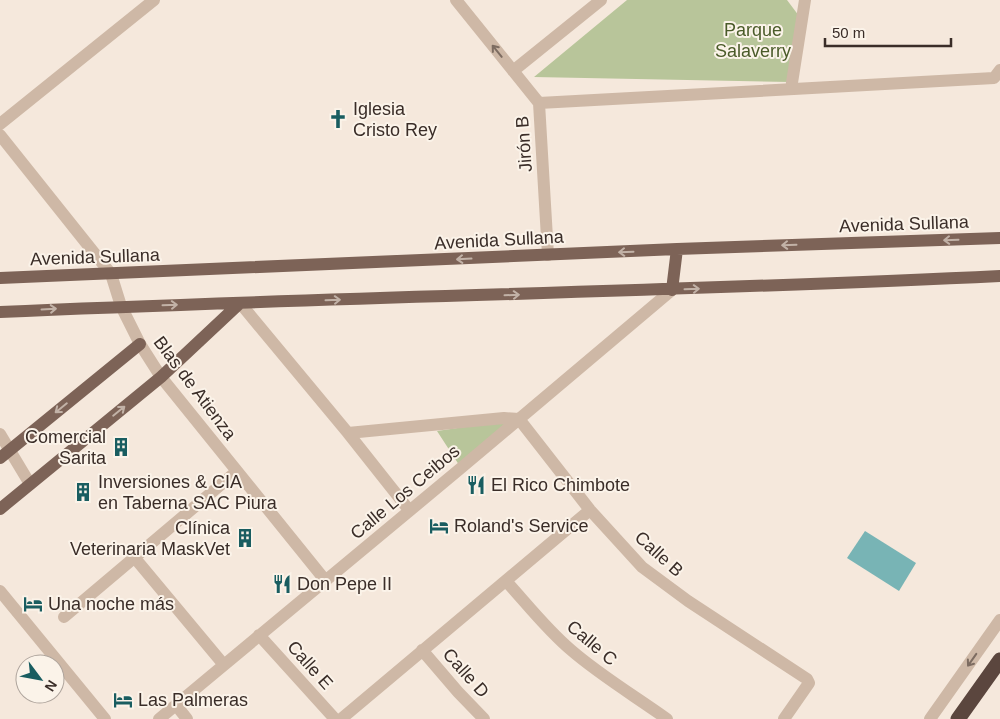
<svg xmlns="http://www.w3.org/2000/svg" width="1000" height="719" font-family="Arial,sans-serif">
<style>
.green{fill:#b8c59a}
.water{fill:#78b4b5}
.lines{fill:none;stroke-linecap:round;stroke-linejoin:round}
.minor{stroke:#ceb8a6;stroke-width:12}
.major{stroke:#7d6357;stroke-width:12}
.highway{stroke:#5b463e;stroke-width:15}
.oneway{stroke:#7d6c61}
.oneway2{stroke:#c2b2a7}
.labels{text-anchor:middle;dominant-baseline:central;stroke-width:4;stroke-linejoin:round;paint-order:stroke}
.park-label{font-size:18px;fill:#4a5b29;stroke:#fbf3e9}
.poi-label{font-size:18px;fill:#3a2d28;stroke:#fbf3e9;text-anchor:start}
.street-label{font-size:18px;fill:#3a2d28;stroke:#fbf3e9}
</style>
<rect width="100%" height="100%" fill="#f5e8dc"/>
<path class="green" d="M627 0H787L799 16 790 82 534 77Z
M519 419 461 468 437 431Z"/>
<path class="water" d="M865 531 916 563 899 591 847 558Z"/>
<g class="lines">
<path class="minor" d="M456 0 539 103 548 255
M513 71 601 0
M791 89 805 0
M539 103 994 78 1000 70
M0 124 154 0
M0 135 111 274 121 306 140 344 161 377 325 580
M240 303 348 433 409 510
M348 433 504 418 519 419 590 510 642 567 688 601 807 679 809 683 784 719
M0 434 30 484
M134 557 224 665
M506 581C527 604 547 630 571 650 601 676 635 696 667 719
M0 591 105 719
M64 617 237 471
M259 635 335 719
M422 650 458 692 484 719
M176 705 187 719
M159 719 461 468 672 290
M341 719 590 510
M930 719 1000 620"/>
<path class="major" d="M0 278 677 249 1000 238
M672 290 677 249
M0 312C333 297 667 292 1000 276
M0 458 140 344
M0 509 161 377 240 303"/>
<path class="highway" d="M958 719 1000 660"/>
</g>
<defs><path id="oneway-shaft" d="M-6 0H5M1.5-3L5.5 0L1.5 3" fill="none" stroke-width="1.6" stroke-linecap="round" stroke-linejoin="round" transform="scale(1.25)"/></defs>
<g class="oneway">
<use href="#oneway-shaft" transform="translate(497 51) rotate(-129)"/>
<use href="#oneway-shaft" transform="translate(972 660) rotate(125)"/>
</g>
<g class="oneway2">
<use href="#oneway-shaft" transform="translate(951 240) rotate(178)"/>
<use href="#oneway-shaft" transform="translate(789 245) rotate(178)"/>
<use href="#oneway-shaft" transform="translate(626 252) rotate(178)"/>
<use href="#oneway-shaft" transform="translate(464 259) rotate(177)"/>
<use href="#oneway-shaft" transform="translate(692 289) rotate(-2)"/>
<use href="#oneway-shaft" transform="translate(512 295) rotate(-2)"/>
<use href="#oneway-shaft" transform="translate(333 300) rotate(-2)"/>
<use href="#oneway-shaft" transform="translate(170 305) rotate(-2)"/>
<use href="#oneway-shaft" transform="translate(49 309) rotate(-3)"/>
<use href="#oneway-shaft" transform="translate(61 408) rotate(141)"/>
<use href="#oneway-shaft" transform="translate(119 411) rotate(-39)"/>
</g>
<defs>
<g id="church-bare" transform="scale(1.5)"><path d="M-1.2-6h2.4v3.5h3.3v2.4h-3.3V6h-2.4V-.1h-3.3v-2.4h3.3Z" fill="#195d60" stroke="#fbf3e9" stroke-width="2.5" paint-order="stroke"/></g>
<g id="building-bare" transform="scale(1.5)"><path d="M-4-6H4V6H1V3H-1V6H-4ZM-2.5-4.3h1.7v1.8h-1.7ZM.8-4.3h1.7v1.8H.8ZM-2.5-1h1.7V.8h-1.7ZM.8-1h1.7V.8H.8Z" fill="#195d60" stroke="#fbf3e9" stroke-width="2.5" paint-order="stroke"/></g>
<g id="restaurant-bare" transform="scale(1.5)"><path d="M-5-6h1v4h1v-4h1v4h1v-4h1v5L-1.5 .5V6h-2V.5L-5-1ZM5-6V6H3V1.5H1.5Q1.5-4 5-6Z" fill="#195d60" stroke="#fbf3e9" stroke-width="2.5" paint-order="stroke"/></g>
<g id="hotel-bare" transform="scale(1.5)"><path d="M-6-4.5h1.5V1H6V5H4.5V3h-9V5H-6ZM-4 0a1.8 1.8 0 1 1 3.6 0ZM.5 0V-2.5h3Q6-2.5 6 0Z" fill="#195d60" stroke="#fbf3e9" stroke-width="2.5" paint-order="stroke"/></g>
</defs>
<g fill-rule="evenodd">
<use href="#church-bare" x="338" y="119"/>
<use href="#building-bare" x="121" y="447"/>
<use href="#restaurant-bare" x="476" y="485"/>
<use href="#building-bare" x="83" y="492"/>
<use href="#hotel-bare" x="439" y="526"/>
<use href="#building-bare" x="245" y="538"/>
<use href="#restaurant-bare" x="282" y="584"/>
<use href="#hotel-bare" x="33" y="604"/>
<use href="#hotel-bare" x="123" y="700"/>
</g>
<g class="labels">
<g class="park-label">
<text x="753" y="30">Parque<tspan x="753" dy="21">Salaverry</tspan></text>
</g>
<g class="poi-label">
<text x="353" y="109">Iglesia<tspan x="353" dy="21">Cristo Rey</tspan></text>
<text x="106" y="437" text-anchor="end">Comercial<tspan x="106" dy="21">Sarita</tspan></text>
<text x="98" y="482">Inversiones &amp; CIA<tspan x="98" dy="21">en Taberna SAC Piura</tspan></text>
<text x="491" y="485">El Rico Chimbote</text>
<text x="454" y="526">Roland's Service</text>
<text x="230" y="528" text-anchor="end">Clínica<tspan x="230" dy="21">Veterinaria MaskVet</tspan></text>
<text x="297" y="584">Don Pepe II</text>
<text x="48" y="604">Una noche más</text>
<text x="138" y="700">Las Palmeras</text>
</g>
<g class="street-label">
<text transform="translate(524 144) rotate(-94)">Jirón B</text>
<text transform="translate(904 224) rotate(-2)">Avenida Sullana</text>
<text transform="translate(499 240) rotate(-3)">Avenida Sullana</text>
<text transform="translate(95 257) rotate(-2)">Avenida Sullana</text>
<text transform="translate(195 388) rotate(53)">Blas de Atienza</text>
<text transform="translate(405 492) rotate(-40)">Calle Los Ceibos</text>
<text transform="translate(659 554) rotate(42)">Calle B</text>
<text transform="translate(592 643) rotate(40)">Calle C</text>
<text transform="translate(310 665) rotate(48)">Calle E</text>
<text transform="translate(466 673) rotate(48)">Calle D</text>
</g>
</g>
<g transform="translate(40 679) rotate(122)"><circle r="24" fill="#fbf3e9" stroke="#aea49c"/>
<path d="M0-4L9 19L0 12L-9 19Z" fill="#195d60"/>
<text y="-8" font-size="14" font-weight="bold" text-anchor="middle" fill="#3a2d28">N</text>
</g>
<path d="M825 38v8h126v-8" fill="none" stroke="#3a2d28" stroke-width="2.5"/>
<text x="832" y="38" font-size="15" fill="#3a2d28" stroke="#fbf3e9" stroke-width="4" paint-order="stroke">50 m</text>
</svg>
